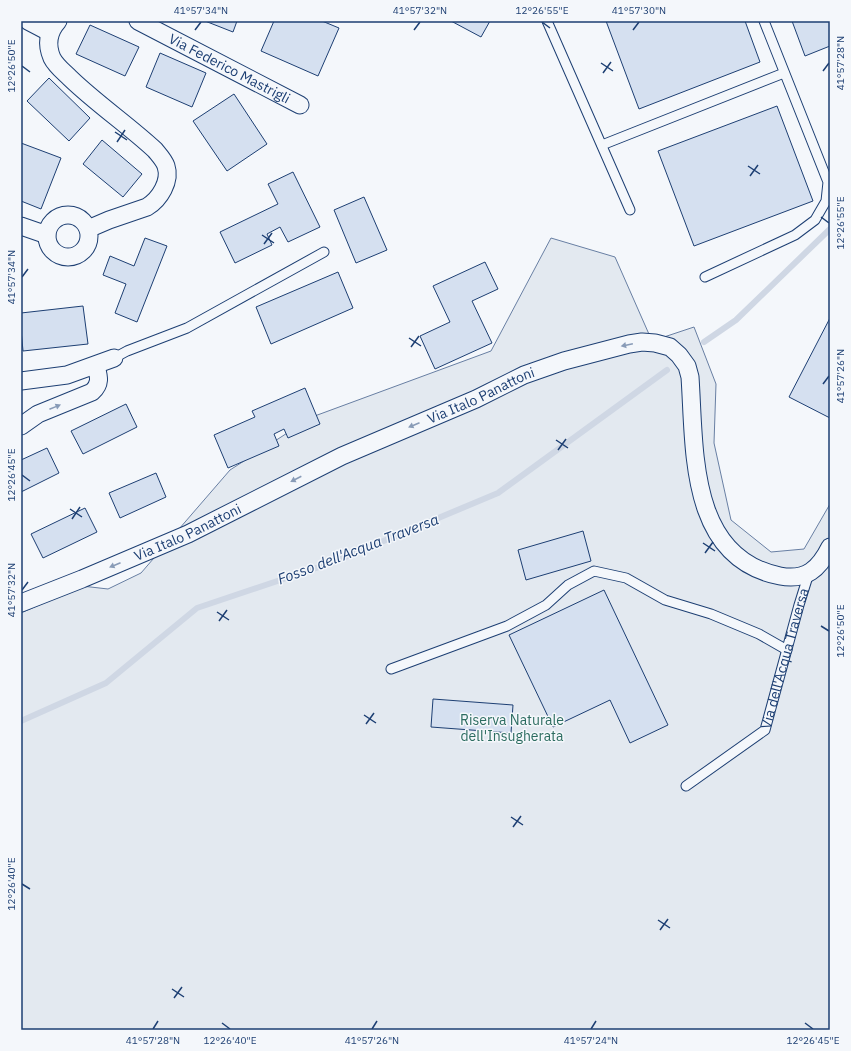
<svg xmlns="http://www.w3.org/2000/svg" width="851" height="1051" font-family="'IBM Plex Sans',sans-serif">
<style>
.green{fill:#e3e9f0;stroke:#687fa3}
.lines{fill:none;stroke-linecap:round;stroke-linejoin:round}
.stream{stroke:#cfd7e4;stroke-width:6}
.building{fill:#d5e0f0;stroke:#1d3f73}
.service-casing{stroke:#1d3f73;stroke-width:11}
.minor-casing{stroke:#1d3f73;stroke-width:19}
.service{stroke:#f4f7fb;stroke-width:9}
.minor{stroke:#f4f7fb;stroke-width:17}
.oneway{fill:#889bb7}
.ticks{fill:none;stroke:#1d3f73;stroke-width:1.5}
.labels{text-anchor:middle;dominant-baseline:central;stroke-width:3;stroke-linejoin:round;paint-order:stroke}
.street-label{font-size:14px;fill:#1d3f73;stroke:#f4f7fb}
.park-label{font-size:14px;fill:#2c6c60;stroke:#f4f7fb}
.water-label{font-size:15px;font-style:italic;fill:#1d3f73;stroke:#f4f7fb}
.neatline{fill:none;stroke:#1d3f73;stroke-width:1.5}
.ticks-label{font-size:10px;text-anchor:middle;fill:#1d3f73}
</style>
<rect width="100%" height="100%" fill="#f4f7fb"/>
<path class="green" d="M551 238 615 257 652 341 694 327 716 384 714 443 731 520 771 552 804 549 830 504V1030H21V613L82 586 108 589 141 573 230 470 312 417 491 351Z"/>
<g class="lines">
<path class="stream" d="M704 342 736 320 830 229
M21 721 106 683 197 608 331 563 498 493 667 370"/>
</g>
<path class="building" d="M205 21H237L233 32Z
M274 21H322L339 28 318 76 261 51Z
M451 21H490L481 37Z
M606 21H745L760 62 639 109Z
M792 21H830V46L805 56Z
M90 25 139 47 125 76 76 54Z
M160 53 206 73 192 107 146 87Z
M49 78 90 118 69 141 27 101Z
M234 94 267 144 227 171 193 121Z
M777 106 813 201 694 246 658 151Z
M102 140 142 174 123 197 83 164Z
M21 143 61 158 41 209 21 201Z
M293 172 320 227 288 242 280 227 267 234 272 245 235 263 220 232 278 204 268 184Z
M364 197 387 250 356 263 334 210Z
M145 238 167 246 137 322 115 313 126 284 103 275 110 256 134 266Z
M485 262 498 289 472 301 492 343 435 369 420 336 450 322 433 286Z
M338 272 353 308 271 344 256 307Z
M83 306 88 344 23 351 21 330V313Z
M830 318V418L789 397Z
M305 388 320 424 288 438 284 429 274 434 279 446 228 468 214 435 255 417 252 411Z
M126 404 137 427 83 454 71 431Z
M47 448 59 473 21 492V460Z
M156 473 166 497 120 518 109 493Z
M85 508 97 532 43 558 31 534Z
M583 531 591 561 526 580 518 550Z
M604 590 668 725 630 743 610 700 553 727 509 635Z
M433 699 513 705 511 733 431 727Z"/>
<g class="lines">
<g class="service-casing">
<g id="service">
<path d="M547 21 630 210"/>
<path d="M602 145 784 73"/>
<path d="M705 277 795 235 815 220 826 201 828 182 764 21"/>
<path d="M114 358 127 351 187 328 324 252"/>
<path d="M391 669 507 626 546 605 568 585 594 571 626 578 665 600 711 614 759 634 787 650"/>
<path id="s1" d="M686 786 765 730 799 605 809 573"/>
</g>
</g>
<g class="minor-casing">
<g id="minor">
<path d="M28 21 49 32"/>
<path d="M58 21C48 32 46 44 52 58 56 66 64 72 70 78 97 104 128 125 155 150 159 155 164 160 166 166 171 181 160 199 147 207L109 220 88 229"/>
<path id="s2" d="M138 21 300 105"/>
<circle cx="68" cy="236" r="21"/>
<path d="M21 226 47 235"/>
<path d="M21 381 67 375 114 358"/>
<path d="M21 426 38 414 92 392C101 384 99 377 96 366"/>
<path id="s3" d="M21 603 82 579 188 534 342 456 476 399 524 375 564 361 629 344 642 342 655 343 670 347 679 355 687 366 690 377C695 449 688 558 780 576 806 581 819 569 830 547"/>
</g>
</g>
<use href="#service" class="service"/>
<use href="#minor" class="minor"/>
</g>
<defs><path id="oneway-solid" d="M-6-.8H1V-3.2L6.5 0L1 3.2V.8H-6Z"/></defs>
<g class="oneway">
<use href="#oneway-solid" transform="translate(627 345) rotate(168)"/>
<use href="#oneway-solid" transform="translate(55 407) rotate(-22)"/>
<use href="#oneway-solid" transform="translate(414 425) rotate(157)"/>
<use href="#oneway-solid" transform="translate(296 479) rotate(153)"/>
<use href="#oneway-solid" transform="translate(115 565) rotate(157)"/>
</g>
<path class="ticks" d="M542 22 550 28M195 30 201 22M414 30 420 22M633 30 639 22M601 63 613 71M22 66 30 72M823 71 829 63M603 73 611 62M115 132 127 140M117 142 125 130M748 166 760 174M750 176 758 165M821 217 829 223M262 235 274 243M264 244 272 233M22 277 28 269M409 338 421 346M411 347 419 336M823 384 829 376M556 440 568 448M558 450 566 439M22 475 30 481M70 509 82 517M72 519 80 507M703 543 715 551M705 553 713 542M22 590 28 582M217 612 229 620M219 621 227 610M821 626 829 631M364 715 376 723M366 724 374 713M511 817 523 825M513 827 521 816M22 884 30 889M658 920 670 928M660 930 668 919M172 989 184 997M174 998 182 987M222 1023 230 1029M805 1023 813 1029M153 1029 158 1021M372 1029 377 1021M591 1029 596 1021"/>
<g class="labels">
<g class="street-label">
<text stroke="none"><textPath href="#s2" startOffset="103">Via Federico Mastrigli</textPath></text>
<text stroke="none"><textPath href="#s3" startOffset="505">Via Italo Panattoni</textPath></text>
<text stroke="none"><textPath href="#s3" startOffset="181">Via Italo Panattoni</textPath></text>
<text stroke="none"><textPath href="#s1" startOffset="171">Via dell'Acqua Traversa</textPath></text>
</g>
<g class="park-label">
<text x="512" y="720">Riserva Naturale<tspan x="512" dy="16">dell'Insugherata</tspan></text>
</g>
<g class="water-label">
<text transform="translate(358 549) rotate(-21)">Fosso dell'Acqua Traversa</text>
</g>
</g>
<rect width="851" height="1051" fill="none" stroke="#f4f7fb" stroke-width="44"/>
<rect x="22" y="22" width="807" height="1007" class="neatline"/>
<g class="ticks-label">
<text x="201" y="14">41°57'34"N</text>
<text x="420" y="14">41°57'32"N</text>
<text x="542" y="14">12°26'55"E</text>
<text x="639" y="14">41°57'30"N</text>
<text transform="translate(840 63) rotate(-90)" y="4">41°57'28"N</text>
<text transform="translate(11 66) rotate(-90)" y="4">12°26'50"E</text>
<text transform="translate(840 223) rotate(-90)" y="4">12°26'55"E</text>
<text transform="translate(11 277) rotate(-90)" y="4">41°57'34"N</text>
<text transform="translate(840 376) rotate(-90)" y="4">41°57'26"N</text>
<text transform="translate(11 475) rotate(-90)" y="4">12°26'45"E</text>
<text transform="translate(11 590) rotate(-90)" y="4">41°57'32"N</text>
<text transform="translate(840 631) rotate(-90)" y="4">12°26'50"E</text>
<text transform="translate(11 884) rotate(-90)" y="4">12°26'40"E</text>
<text x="153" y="1044">41°57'28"N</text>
<text x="230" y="1044">12°26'40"E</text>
<text x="372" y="1044">41°57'26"N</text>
<text x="591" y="1044">41°57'24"N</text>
<text x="813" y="1044">12°26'45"E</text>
</g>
</svg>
